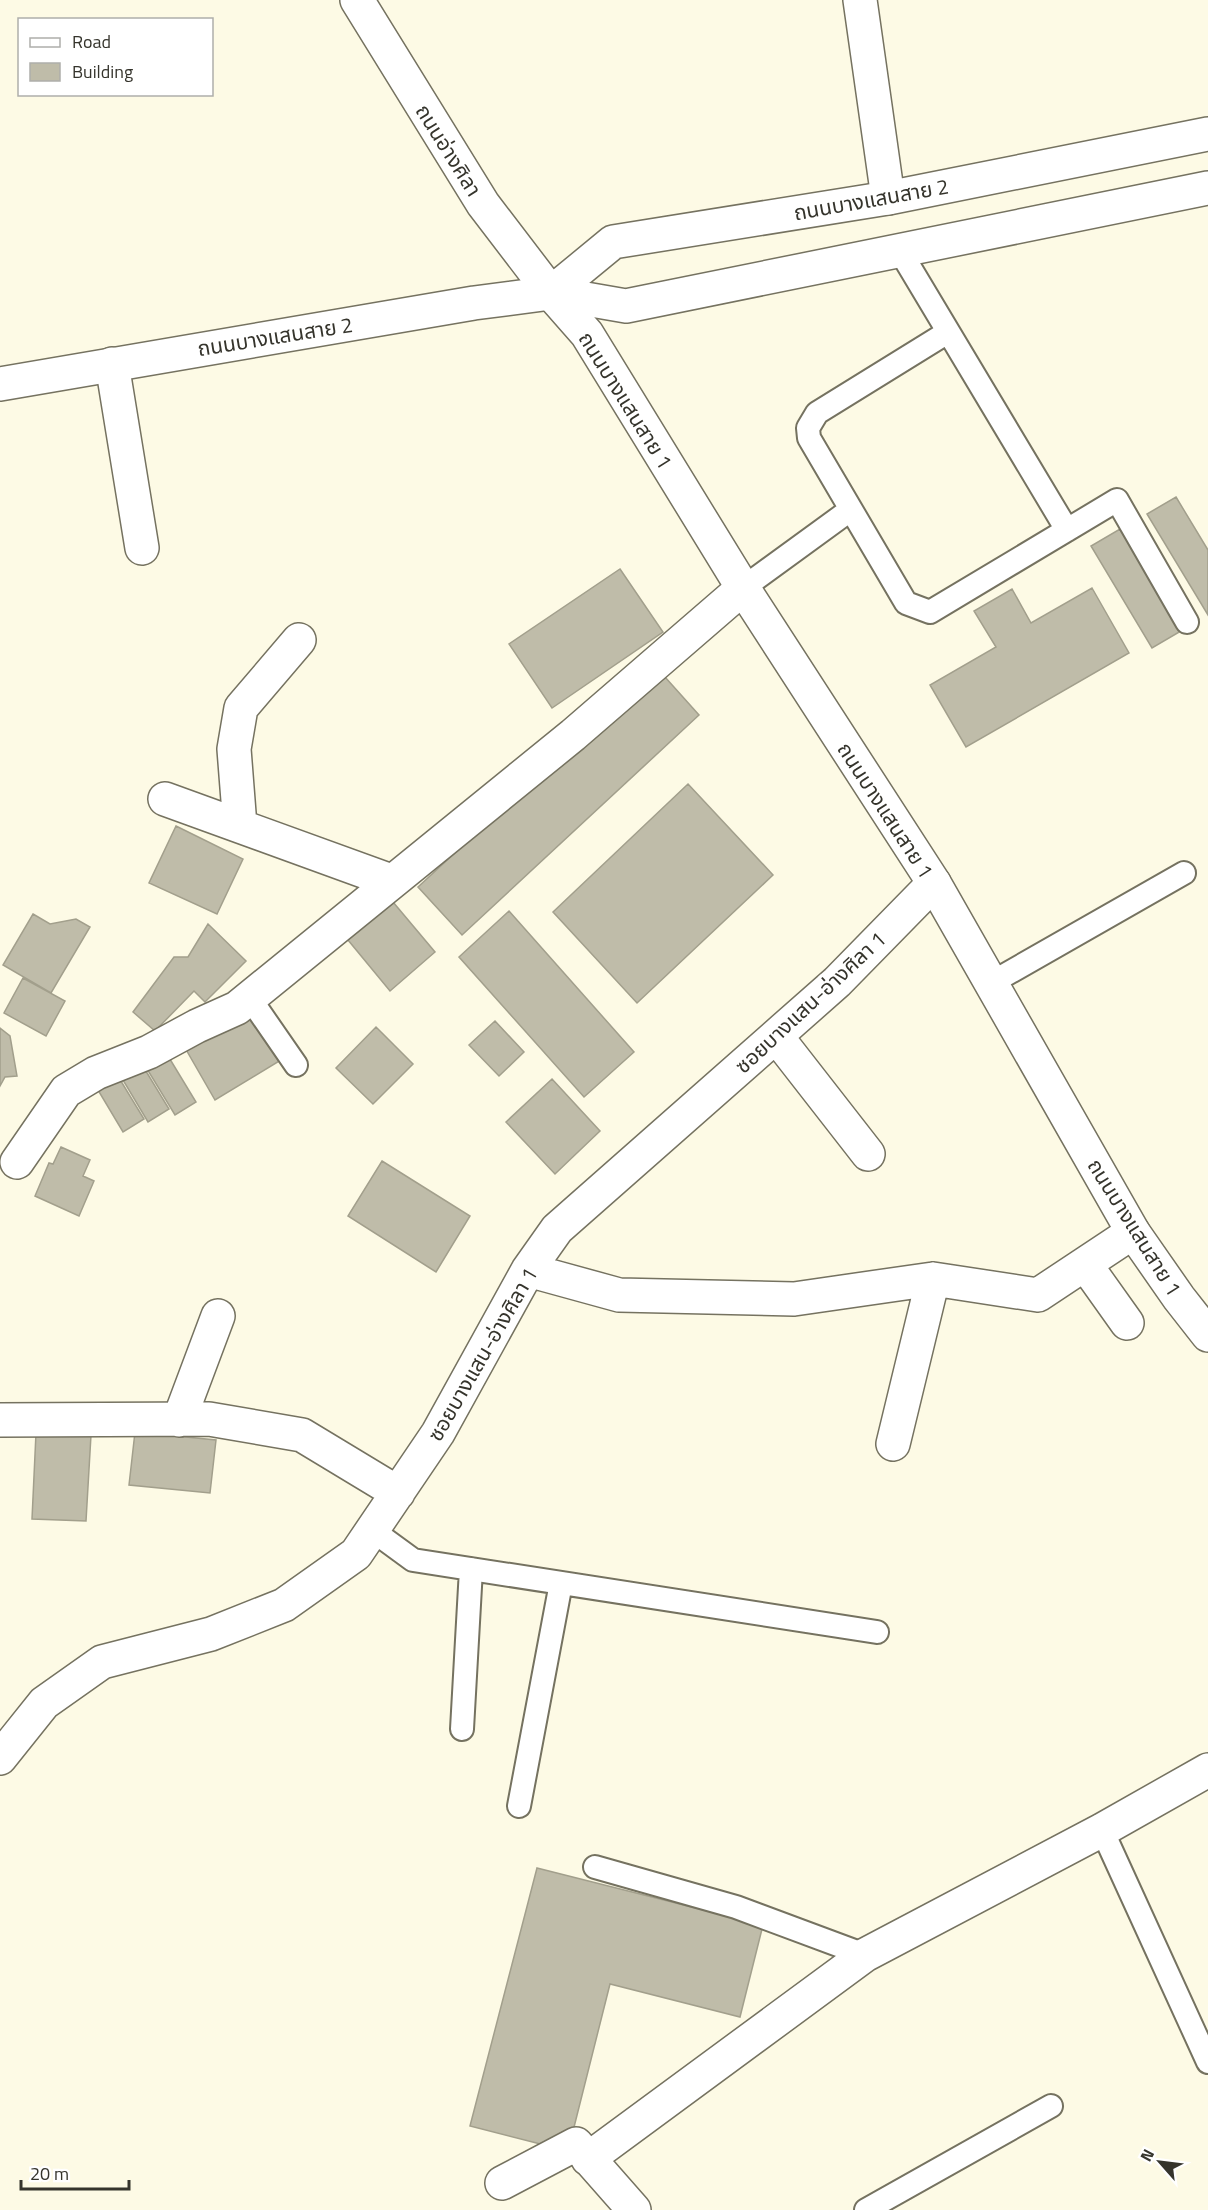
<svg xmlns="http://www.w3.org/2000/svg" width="1208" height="2210" font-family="'Titillium Web','Noto Sans Thai',sans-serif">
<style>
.building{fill:#bfbca9;stroke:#a29f8c;stroke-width:1.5}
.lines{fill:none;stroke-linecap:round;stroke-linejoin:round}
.service-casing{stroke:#757260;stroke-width:26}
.minor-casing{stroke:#757260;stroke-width:36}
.tertiary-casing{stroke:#757260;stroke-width:36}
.secondary-casing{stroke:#757260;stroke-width:36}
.service{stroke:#fff;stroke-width:22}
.minor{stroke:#fff;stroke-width:33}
.tertiary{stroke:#fff;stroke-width:33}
.secondary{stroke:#fff;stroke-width:33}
.labels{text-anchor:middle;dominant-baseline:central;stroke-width:6;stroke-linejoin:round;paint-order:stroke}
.street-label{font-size:21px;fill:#35342c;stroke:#fff}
</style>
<rect width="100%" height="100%" fill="#fdfae5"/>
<path class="building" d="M1176 497 1208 550V615L1147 514Z
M1120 529 1181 631 1152 648 1091 546Z
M620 569 663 632 552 708 509 644Z
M1092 588 1129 653 966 747 930 685 996 647 974 611 1012 589 1031 623Z
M656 667 699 715 462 935 418 887Z
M688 784 773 875 637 1003 553 912Z
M176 826 243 859 217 914 149 883Z
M393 902 435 952 390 991 348 940Z
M509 911 634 1052 584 1097 459 957Z
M33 914 50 924 76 919 90 927 51 993 3 965Z
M208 924 246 961 205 1002 194 991 155 1031 133 1012 174 957H188Z
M23 978 65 1001 46 1036 4 1013Z
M250 1007 281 1060 215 1100 184 1046Z
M495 1021 524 1052 499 1076 469 1045Z
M376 1027 413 1064 373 1104 336 1068Z
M0 1028 10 1036 17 1076 5 1077 0 1086Z
M165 1051 196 1102 175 1115 144 1064Z
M138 1058 169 1109 148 1122 117 1070Z
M113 1068 144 1119 123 1132 92 1080Z
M552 1079 600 1131 555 1174 506 1122Z
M61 1147 90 1160 83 1176 94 1181 79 1216 35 1196 49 1163 53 1164Z
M382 1161 470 1216 436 1272 348 1216Z
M135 1432 216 1440 210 1493 129 1485Z
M36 1433 91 1435 86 1521 32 1519Z
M537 1868 763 1925 740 2017 610 1984 568 2151 470 2126Z"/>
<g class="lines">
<g class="service-casing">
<path id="service" d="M900 251 1067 530
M948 332 817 413 808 428 809 438 906 603 930 612 1117 500 1187 622
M743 588 850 510
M991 983 1184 873
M249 997 296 1065
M372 1530 413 1560 877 1632
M462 1729 471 1569
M519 1806 561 1583
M1102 1830 1208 2062
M595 1867 736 1907 865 1955
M866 2210 1051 2106"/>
</g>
<g class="minor-casing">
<path id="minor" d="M860 0 888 198
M112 364 142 548
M165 799 391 881
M240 826 234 749 241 708 299 640
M776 1036 868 1154
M17 1162 66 1091 96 1073 149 1052 197 1026 237 1008 573 735 743 588
M1085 1264 1127 1323
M528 1270 619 1295 794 1299 933 1279 1038 1295 1133 1232
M0 1420 209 1419 302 1435 398 1493
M179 1420 218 1316
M893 1444 933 1279
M0 1758 44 1703 102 1662 211 1634 284 1605 356 1554 438 1433 528 1270 557 1229 837 982 934 883
M588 2159 865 1955 1102 1830 1208 1770
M502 2183 576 2144 634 2210"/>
</g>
<g class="tertiary-casing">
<path id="tertiary" d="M551 293 587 334 743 588 934 883 1133 1232 1179 1298 1208 1335"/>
</g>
<g class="secondary-casing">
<path id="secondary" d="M357 0 483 204 551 293
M551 293 613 242 888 198 1208 134
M0 384 474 303 551 293 626 306 1208 188"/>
</g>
<use href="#service" class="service"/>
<use href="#minor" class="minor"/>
<use href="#tertiary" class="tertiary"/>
<use href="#secondary" class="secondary"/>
</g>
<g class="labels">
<g class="street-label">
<text transform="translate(449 150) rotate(58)">ถนนอ่างศิลา</text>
<text transform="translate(871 199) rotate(-10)">ถนนบางแสนสาย 2</text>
<text transform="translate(275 336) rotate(-9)">ถนนบางแสนสาย 2</text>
<text transform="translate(626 400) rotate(58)">ถนนบางแสนสาย 1</text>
<text transform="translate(886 810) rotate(57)">ถนนบางแสนสาย 1</text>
<text transform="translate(810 1002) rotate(-43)">ซอยบางแสน-อ่างศิลา 1</text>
<text transform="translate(1135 1227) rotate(58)">ถนนบางแสนสาย 1</text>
<text transform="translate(482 1354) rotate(-60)">ซอยบางแสน-อ่างศิลา 1</text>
</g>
</g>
<rect x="18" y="18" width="195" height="78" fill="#ffffff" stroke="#aeaeab" stroke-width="1.5"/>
<rect x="30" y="38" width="30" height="9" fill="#ffffff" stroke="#aeaeab" stroke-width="1.5"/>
<text x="72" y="48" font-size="18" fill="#35342c">Road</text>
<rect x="30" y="63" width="30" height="18" fill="#bfbca9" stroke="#aeaeab" stroke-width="1.5"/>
<text x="72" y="78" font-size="18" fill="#35342c">Building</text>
<g transform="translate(1160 2162) rotate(298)" stroke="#ffffff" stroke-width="4.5" paint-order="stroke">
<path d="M0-4.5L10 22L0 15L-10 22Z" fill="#35342c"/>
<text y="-9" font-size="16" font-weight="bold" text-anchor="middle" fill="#35342c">N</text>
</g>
<path d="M21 2180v9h108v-9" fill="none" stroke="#35342c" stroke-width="3"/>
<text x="30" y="2180" font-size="18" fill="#35342c" stroke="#ffffff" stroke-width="4.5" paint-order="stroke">20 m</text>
</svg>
